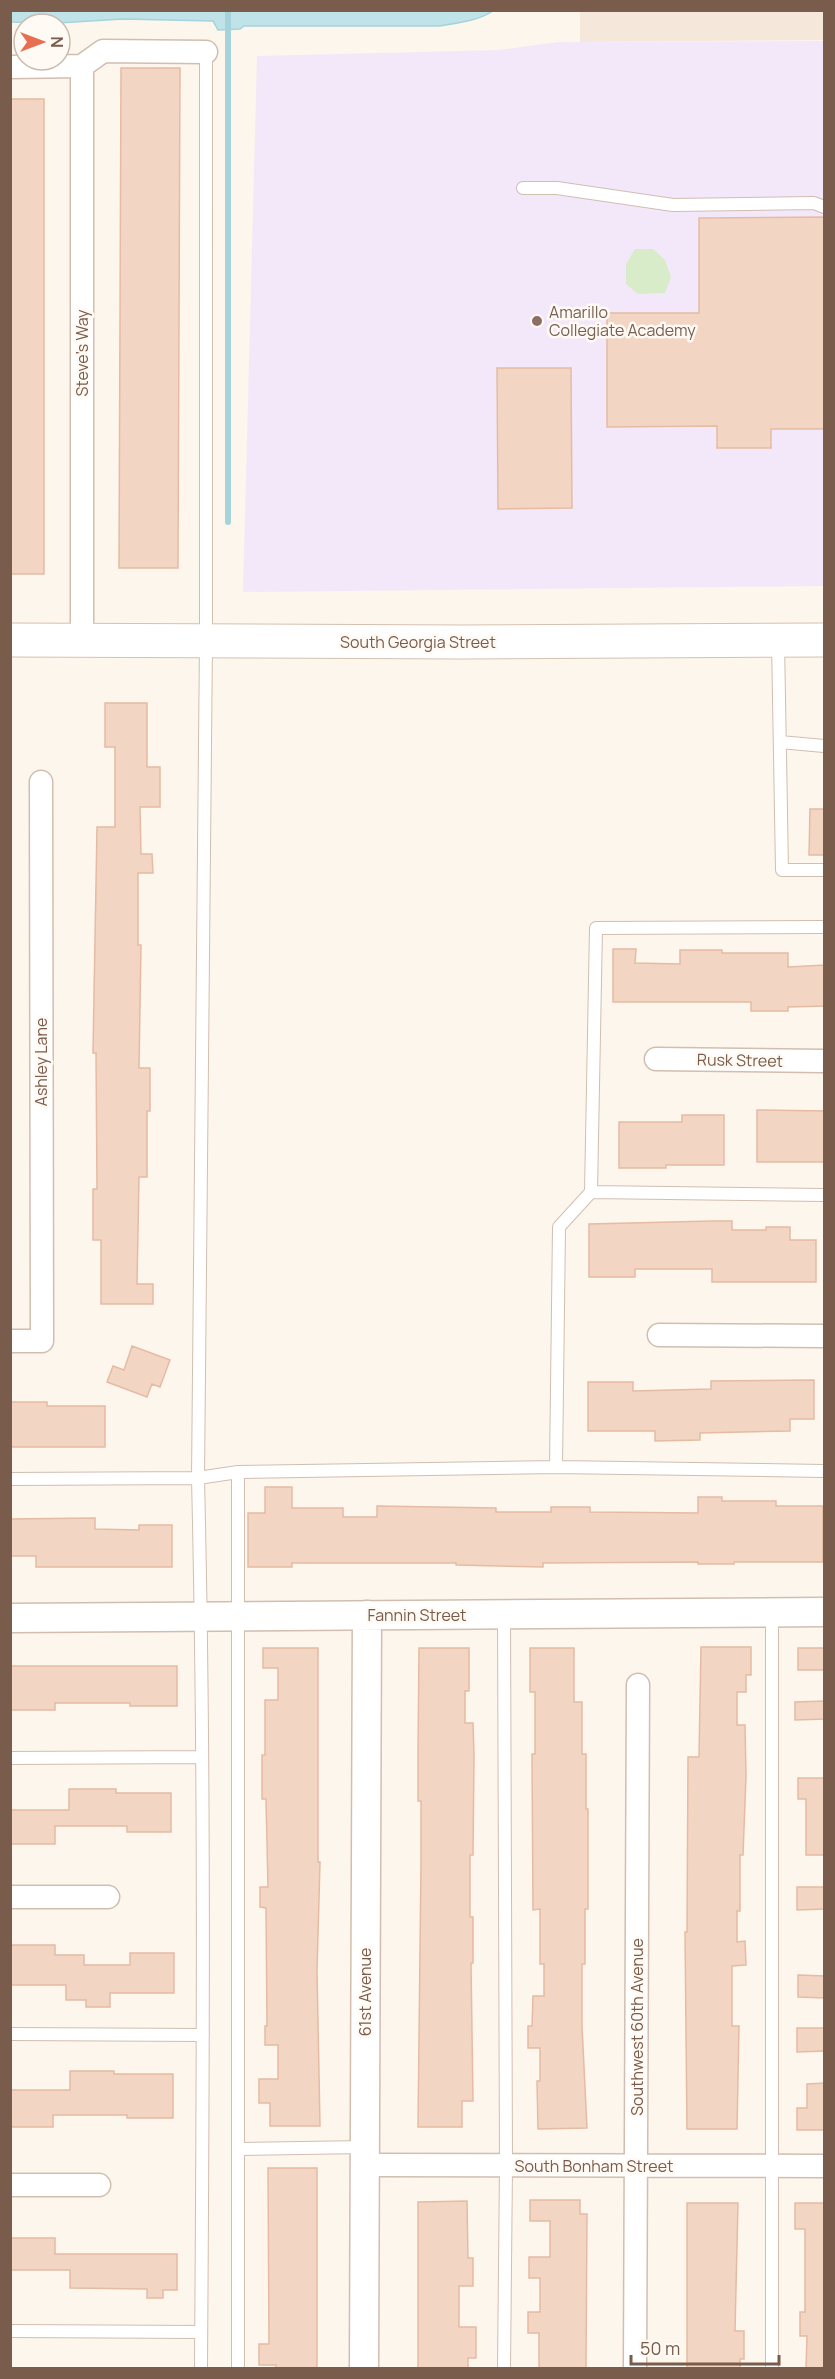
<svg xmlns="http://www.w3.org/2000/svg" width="835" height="2379" font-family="Manrope,sans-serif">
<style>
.residential{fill:#f5e8da}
.education{fill:#f3e8fa}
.green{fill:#d8ecc9}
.water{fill:#bfe3e8;stroke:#a5d3da;stroke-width:1.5}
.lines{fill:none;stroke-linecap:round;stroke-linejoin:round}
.stream{stroke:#a5d3da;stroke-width:6}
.building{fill:#f3d5c3;stroke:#e6bba3;stroke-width:1.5}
.service-casing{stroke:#d1beb0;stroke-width:14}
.minor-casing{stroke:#d1beb0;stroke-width:25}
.tertiary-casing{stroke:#d1beb0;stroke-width:31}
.secondary-casing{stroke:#d6c0b0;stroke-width:35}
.service{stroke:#fff;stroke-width:12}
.minor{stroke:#fff;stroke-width:22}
.tertiary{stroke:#fff;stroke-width:28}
.secondary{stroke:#fff;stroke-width:33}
.education-dot{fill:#8d6e63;stroke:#fffaf3;stroke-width:2}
.labels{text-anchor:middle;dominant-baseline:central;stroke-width:5;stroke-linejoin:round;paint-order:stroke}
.education-label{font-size:16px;fill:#785e54;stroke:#fffaf3;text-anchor:start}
.street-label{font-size:16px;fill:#7a5c4d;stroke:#fffaf3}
</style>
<rect width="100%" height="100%" fill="#fdf6ec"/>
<path class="residential" d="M580 11H824V40L580 42Z"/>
<path class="education" d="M824 41V586L243 592 257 56 499 50 558 42Z"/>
<path class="green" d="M635 249H653L665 260 671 277 665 293 638 294 626 284V264Z"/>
<path class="water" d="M11 10H493V11C478 21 457 23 438 26H244L240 29 218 30 213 21 123 19 58 23 11 22Z"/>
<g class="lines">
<path class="stream" d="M228 522V10"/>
</g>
<path class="building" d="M121 68H180L178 568H119Z
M10 99H44V574H10Z
M825 217V429H771V448H717V426L607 427V313H699V218Z
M497 368H571L572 508 498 509Z
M105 703H147V767H160V807H140L141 854H152L153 873H138V945H141L139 1068H150V1111H147V1177H139L137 1284H153V1304H101V1240H93V1189H97L96 1053H93L97 827H115V747H105Z
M810 809H825V855H809Z
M613 949H636L635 963 680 964V950H722V953H788V967L825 965V1006L788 1007V1011H751V1002H613Z
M757 1110 825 1111V1162H757Z
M682 1115H724V1165H666V1168H619V1122H682Z
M712 1221H732V1230H766V1227H790V1240H816V1282H712V1269H635V1277H589V1224Z
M132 1346 170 1360 160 1387 152 1384 147 1397 107 1382 113 1366 124 1370Z
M814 1380V1419H790V1431L700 1433V1440L655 1441V1431H588V1382H633V1391L711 1389V1381Z
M10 1402H47V1406H105V1447H10Z
M265 1487H292V1508H343V1517H377V1506L496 1508V1512H551V1507H590V1512L698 1513V1497H722V1501H776V1506H823V1562H734V1564H698V1562L543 1563V1567L456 1565V1563H292V1567H248V1513H265Z
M95 1518V1529L139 1530V1525H172V1567H36V1556H10V1519Z
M701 1647H751V1675H746V1692H737V1725H745L746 1776 743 1855H740V1911H737V1942L745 1941 746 1965 732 1966V2026H739L737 2129H687L685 1932H687L688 1757H699Z
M263 1648H318V1862H320L317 1971 320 2126H270V2103H259V2079H278V2045H265V2026H267L266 1908 260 1907V1887H268L266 1799H262V1755H265V1700H278V1668H263Z
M419 1648H469V1691H465V1723H473L474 1755 473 1855H470V1917H473V1963H471L473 2101H462V2127H418L421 1863V1801H418V1755Z
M530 1648H574V1702H582V1754H586V1809H588V1909H585V1964H582V2026L587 2128 538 2129 537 2081H540V2048H528V2026H532L533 1996H544V1964H540V1909L533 1910 532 1754H535V1692H530Z
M798 1648H825V1670H798Z
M10 1666H177V1706H130V1703H55V1710H10Z
M825 1701V1719L795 1720V1702Z
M798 1778H825V1855H806V1799H798Z
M69 1789H116V1793H171V1832H127V1826H55V1844H10V1810H69Z
M797 1887H825V1909L797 1910Z
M10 1945H55V1955H84V1965H130V1953H174V1993H110V2007H86V2000H66V1985H10Z
M798 1975 825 1976V1998L798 1997Z
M797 2028H825V2051L797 2052Z
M70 2071H114V2074H173V2118H127V2115H53V2127H10V2090H70Z
M825 2083V2130H797V2108H807V2084Z
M268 2168H317V2368H276V2365H259V2344H269Z
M530 2200H580V2214H587L586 2368H539V2333H528V2312H540V2278H529V2257H550V2221H530Z
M467 2201 468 2258H473V2286H459V2327H476V2358H468V2368H418V2202Z
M687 2203H738L735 2331H744V2359H740V2368H687Z
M795 2203H825V2368H806L807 2336H800V2312H805V2229H795Z
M10 2238H55V2254H177V2290H163V2298H147V2289L70 2288V2270H10Z"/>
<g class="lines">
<g class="service-casing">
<path id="service" d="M523 188H557L673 205 814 203 824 207
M778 640 782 870H824
M780 742 824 746
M591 1192 824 1195
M556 1467 559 1227 591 1192 596 928 824 927
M10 1479 198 1478 238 1472 556 1467 824 1471
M772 1612V2368
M504 1614 506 2166 504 2368
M10 1758 201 1757
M10 2034 203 2035
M238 2149 365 2147
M10 2331 201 2332
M201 2368C203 2072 205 1775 198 1478L206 641V52
M238 2368V1472"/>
</g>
<g class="minor-casing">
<path id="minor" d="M82 66V641
M10 67 82 66 103 51 206 52
M656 1059 824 1061
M659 1335 824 1336
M10 1341H42L41 782
M10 1897H108
M364 2165 824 2166
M10 2185H99
M635 2368 638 1685"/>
</g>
<g class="tertiary-casing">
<path id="tertiary" d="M10 1618 824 1612
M364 2368 367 1615"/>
</g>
<g class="secondary-casing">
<path id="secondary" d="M10 640 461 642 824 640"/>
</g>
<use href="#service" class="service"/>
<use href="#minor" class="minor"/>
<use href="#tertiary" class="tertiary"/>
<use href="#secondary" class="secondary"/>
</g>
<circle class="education-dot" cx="537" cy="321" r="6"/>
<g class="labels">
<g class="education-label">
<text x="549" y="312">Amarillo<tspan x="549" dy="18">Collegiate Academy</tspan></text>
</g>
<g class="street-label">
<text transform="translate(82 353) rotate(-90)">Steve's Way</text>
<text x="418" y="642">South Georgia Street</text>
<text transform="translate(740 1060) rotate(1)">Rusk Street</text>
<text transform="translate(41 1062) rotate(-90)">Ashley Lane</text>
<text x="417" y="1615">Fannin Street</text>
<text transform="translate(365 1992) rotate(-90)">61st Avenue</text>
<text transform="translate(637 2027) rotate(-90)">Southwest 60th Avenue</text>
<text x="594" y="2166">South Bonham Street</text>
</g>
</g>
<rect width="835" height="2379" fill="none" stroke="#7a5c4d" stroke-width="24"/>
<g transform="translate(42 42) rotate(90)"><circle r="28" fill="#fffaf3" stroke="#cabbb1" stroke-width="1.5"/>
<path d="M0-4.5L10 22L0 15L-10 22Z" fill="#e76f51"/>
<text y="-9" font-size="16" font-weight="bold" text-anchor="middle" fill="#7a5c4d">N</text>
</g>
<path d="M631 2355v9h148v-9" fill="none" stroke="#7a5c4d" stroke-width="3"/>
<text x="640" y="2355" font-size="18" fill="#7a5c4d" stroke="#fffaf3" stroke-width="4.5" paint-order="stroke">50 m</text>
</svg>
